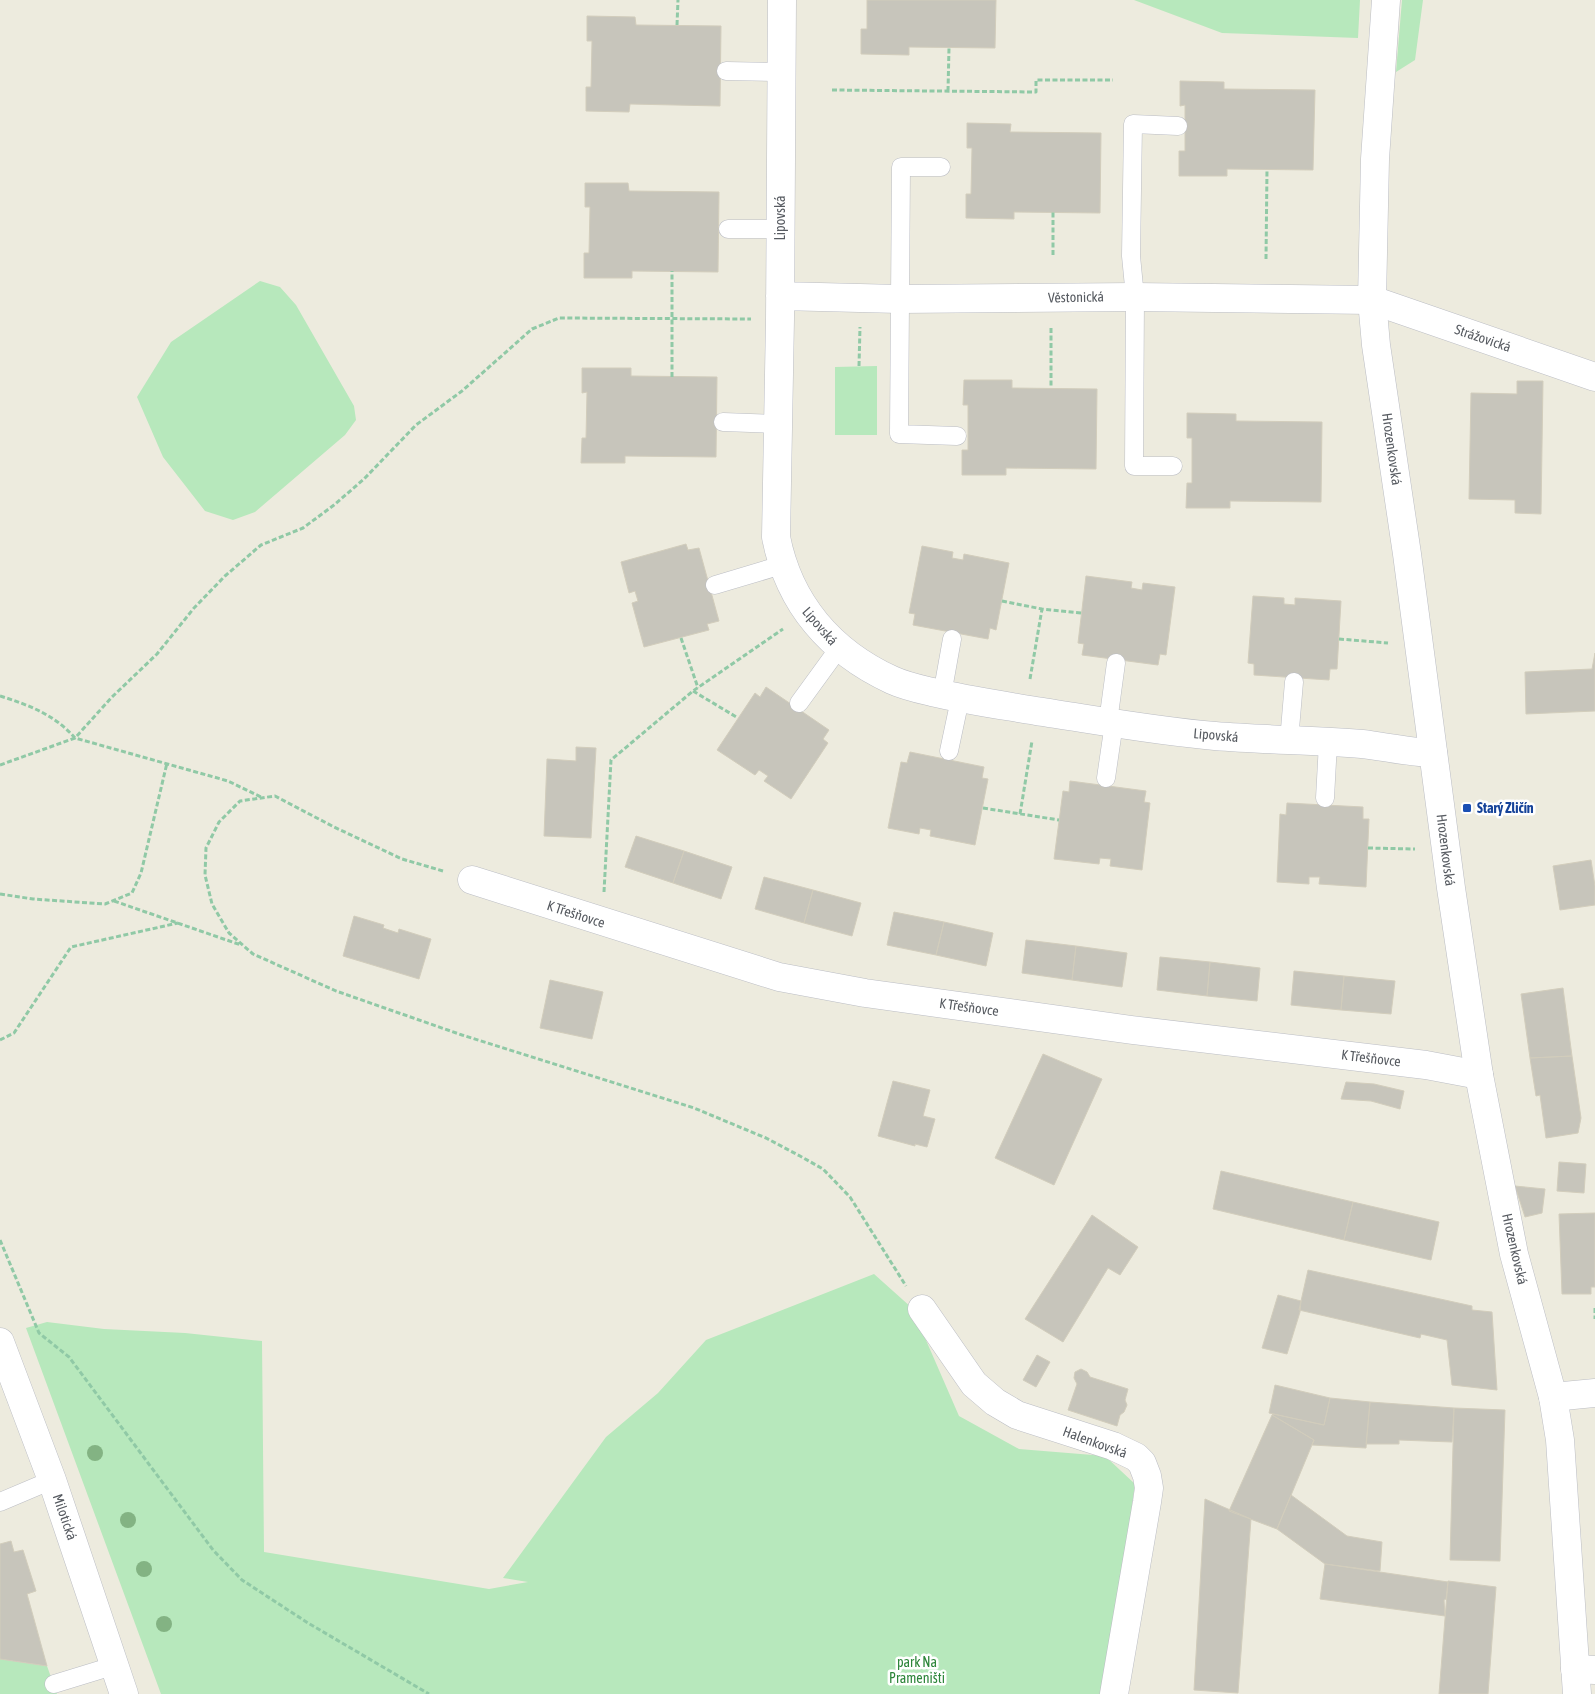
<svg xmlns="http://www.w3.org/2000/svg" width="1595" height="1694" font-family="'Asap Condensed',sans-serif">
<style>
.green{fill:#b7e8bc}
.building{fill:#c7c5bb;stroke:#d2cdbc}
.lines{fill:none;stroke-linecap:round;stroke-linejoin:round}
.service-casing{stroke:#bbbdc4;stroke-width:19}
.minor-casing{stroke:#bbbdc4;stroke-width:29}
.tertiary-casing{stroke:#bbbdc4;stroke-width:29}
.path{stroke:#90c9a6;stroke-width:3;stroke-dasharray:5 2.5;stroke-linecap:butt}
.service{stroke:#fff;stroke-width:18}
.minor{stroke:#fff;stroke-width:28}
.tertiary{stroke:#fff;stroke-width:28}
.tree{fill:#83b383}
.transit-dot{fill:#1a4fb4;stroke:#fff;stroke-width:2}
.labels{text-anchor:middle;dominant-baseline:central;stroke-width:5;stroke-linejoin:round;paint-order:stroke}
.street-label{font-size:14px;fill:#575b61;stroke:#fff}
.transit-label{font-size:14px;font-weight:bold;fill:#164399;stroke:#fff;text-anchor:start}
.park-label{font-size:14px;fill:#2c8539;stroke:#fff}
</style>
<rect width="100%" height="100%" fill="#edebde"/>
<path class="green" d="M1134 0H1360L1358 38 1222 33Z
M1402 0H1423L1415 60 1396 72Z
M260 281 280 287 296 305 354 406 356 420 345 435 255 512 233 520 205 511 163 457 137 397 171 342Z
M877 366V435H835V367Z
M874 1274 912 1308 959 1416 1019 1449 1105 1456 1135 1484 1127 1542 1101 1694H161L26 1328 47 1322 104 1329 185 1333 262 1341 264 1552 489 1589 528 1582 503 1578 606 1437 658 1393 706 1340Z
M0 1659 47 1666 57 1694H0Z"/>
<path class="building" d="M867 0H996L995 48 909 47V55L861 54V29H867Z
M587 16 635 17 636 25 721 26 720 106 630 104 629 112 586 111V87H591L592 41H587Z
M1180 81 1224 82V89L1315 90 1313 170 1227 169V176H1179V151H1185V105L1180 106Z
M967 123 1011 124 1010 132 1101 133 1100 213 1014 212V219L966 218V194H971L972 148H967Z
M585 183H628L629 191 719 192 718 272 632 271V278H584V253H589L590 207H585Z
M582 368H631V376L717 377 716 457 625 456V463H581L582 438H586L587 392 582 393Z
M964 380H1012V388L1097 389 1096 469 1006 468V475H962V450H968V405H963Z
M1517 381H1543L1541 514 1515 513V500L1469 499 1471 393 1517 394Z
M1187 413 1236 414V421L1322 422 1321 502 1230 501V508H1186L1187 483H1192V438H1187Z
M686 544 688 550 699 548 719 621 707 624 709 630 644 647 632 603 638 601 635 591 629 593 621 562Z
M922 546 953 552 952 558 963 560 964 554 1009 563 996 630 990 628 988 639 913 625 915 614 909 613Z
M1086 576 1132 582 1131 588 1142 590 1143 583 1175 587 1166 655 1160 654 1158 665 1082 655 1084 644 1078 643Z
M1253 596 1284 598V604L1295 605V598L1341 601 1337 669H1330L1329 680 1254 675V664L1248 663Z
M1595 653V711L1526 714 1525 672 1592 669Z
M766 687 829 730 823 739 828 743 791 799 764 781 768 776 759 770 755 775 717 750 755 693 760 697Z
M576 747 596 748 591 838 544 836 547 759 576 761Z
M910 752 984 767 982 778 988 779 975 845 930 836 931 830 920 828 919 834 888 828 901 762 907 763Z
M1070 781 1146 791 1144 802 1150 803 1142 870 1110 866 1111 859 1100 858 1099 864 1054 859 1063 791 1069 792Z
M1287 803 1363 807V819H1369L1366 887 1319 884 1320 877H1309V884L1277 882 1280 814 1286 815Z
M636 836 684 851 673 883 625 867Z
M684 851 732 867 721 899 673 883Z
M1591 860 1595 886V905L1560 910 1553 866Z
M764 877 813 890 804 923 755 909Z
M813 890 861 903 852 936 804 923Z
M894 912 944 922 936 955 887 945Z
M354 916 384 925 383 928 398 933 399 929 431 939 419 979 343 956Z
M944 922 993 933 986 966 936 955Z
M1026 940 1076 946 1072 980 1022 973Z
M1076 946 1127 953 1122 987 1072 980Z
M1160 957 1210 962 1207 996 1157 990Z
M1210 962 1260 968 1257 1001 1207 996Z
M1294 971 1344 976 1341 1010 1291 1005Z
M1344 976 1395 981 1391 1014 1341 1010Z
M550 980 603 992 592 1039 540 1028Z
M1563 988 1572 1056 1530 1058 1521 994Z
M1043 1054 1102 1079 1054 1185 995 1158Z
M1572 1056 1581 1118 1578 1133 1546 1138 1540 1095 1536 1096 1530 1058Z
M893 1081 930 1090 923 1116 935 1119 927 1147 915 1144V1146L878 1136Z
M1346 1082 1374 1084 1404 1091 1400 1109 1371 1101 1341 1099Z
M1559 1162 1586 1164 1584 1193 1557 1191Z
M1221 1171 1353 1202 1344 1240 1213 1209Z
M1515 1186 1545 1189 1542 1213 1525 1217Z
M1353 1202 1439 1222 1431 1260 1344 1240Z
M1595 1213V1287H1591V1294H1562L1559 1214Z
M1092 1215 1138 1247 1120 1275 1108 1268 1063 1342 1025 1319Z
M1308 1270 1472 1306V1310L1492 1312 1497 1390 1452 1385 1447 1340 1421 1334 1420 1338 1299 1310Z
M1278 1295 1301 1301 1300 1312 1287 1354 1262 1348Z
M1037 1355 1050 1362 1036 1387 1023 1380Z
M1081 1369 1087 1372 1090 1377 1128 1389 1125 1400 1127 1405 1124 1412 1120 1415 1117 1426 1068 1410 1077 1384 1074 1378 1075 1372Z
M1275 1385 1330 1398 1324 1425 1269 1413Z
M1330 1398 1370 1402 1366 1448 1312 1445 1314 1440 1272 1415 1273 1414 1324 1425Z
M1370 1402 1454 1408 1452 1442 1399 1440V1444H1366Z
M1454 1408 1505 1410 1500 1561 1450 1560Z
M1272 1415 1314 1440 1277 1529 1229 1511Z
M1291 1495 1347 1536 1382 1542 1380 1571 1325 1564 1277 1529Z
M1205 1499 1251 1519 1238 1693 1194 1690Z
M11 1541 14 1552 23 1550 36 1591 27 1594 47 1666 0 1659V1544Z
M1325 1564 1448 1582 1446 1599 1444 1600 1445 1616 1320 1599Z
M1448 1581 1496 1587 1488 1694H1439Z"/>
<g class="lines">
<g class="service-casing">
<path id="service" d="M726 71 780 72
M941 167H901L899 434 957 436
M728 229H779
M723 422 778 424
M1173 466H1134L1135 297 1131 256 1133 124 1178 126
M715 585 782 565
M942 695 952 639
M799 703 839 648
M1108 722 1116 663
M1289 741 1294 682
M949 751 960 699
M1106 778 1114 723
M1325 798 1328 743
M0 1502 52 1480
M54 1684 116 1665"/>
</g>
<g class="minor-casing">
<path id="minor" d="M782 0 780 319 776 537C789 604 831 652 892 680 905 686 919 689 932 692 966 700 1001 705 1036 711 1096 720 1155 731 1215 736 1264 740 1314 740 1362 744 1386 747 1409 752 1433 753
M780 296 899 299 1135 297 1372 300 1595 377
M472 880 779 977 865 993 1132 1030 1426 1065 1479 1075
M922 1309 974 1384 995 1402 1017 1415 1113 1446 1136 1457 1142 1463 1147 1476 1149 1488 1147 1502 1114 1694
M0 1342 52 1480 124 1694
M1553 1397 1595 1393
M1575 1669 1595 1670"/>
</g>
<g class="tertiary-casing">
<path id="tertiary" d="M1386 0 1375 159 1372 300 1376 345 1407 554 1451 888 1479 1075 1514 1254 1553 1397 1560 1440 1577 1694"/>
</g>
<path class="path" d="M677 25 678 0
M832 90 1036 92V80H1113
M948 91 949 48
M1053 255V212
M1266 259 1267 169
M1051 328V388
M859 366 860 327
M672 377V271
M1002 601 1042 609 1082 613
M681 638 698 688
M1339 639 1388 643
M1030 679 1042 609
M693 691 738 718
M0 696C29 705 55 715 75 738L112 697 157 654 194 608 225 576 261 545 303 528 334 505 364 479 416 425 462 391 532 329 559 318 751 319
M0 765 75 738 228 781 261 797
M983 808 1059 820
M1020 814 1032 741
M1368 848 1415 849
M443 871 402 859 334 827 275 796 240 801 219 822 206 848 205 875 212 904 229 933 253 954 336 991 462 1035 694 1108 766 1138 800 1156 823 1169 850 1197 906 1286
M604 892 611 760 693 691 783 629
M0 894 33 899 105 904 132 893 141 873 167 763
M114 901 241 945
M0 1040 14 1033 71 947 178 923
M0 1240 39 1333 69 1357 213 1550 242 1580 308 1623 429 1694
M1595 1308V1319"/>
<use href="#service" class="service"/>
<use href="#minor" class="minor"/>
<use href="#tertiary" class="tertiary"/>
</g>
<g class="tree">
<circle cx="95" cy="1453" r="8"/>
<circle cx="128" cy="1520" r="8"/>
<circle cx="144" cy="1569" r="8"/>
<circle cx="164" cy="1624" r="8"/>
</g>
<rect class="transit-dot" x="1462" y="803" width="10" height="10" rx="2.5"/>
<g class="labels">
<g class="street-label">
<text transform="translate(780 218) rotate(-90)">Lipovská</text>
<text transform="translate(1076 297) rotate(-1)">Věstonická</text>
<text transform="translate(1483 338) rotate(19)">Strážovická</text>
<text transform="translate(1392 449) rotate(82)">Hrozenkovská</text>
<text transform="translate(820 626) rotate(49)">Lipovská</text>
<text transform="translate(1216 735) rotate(5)">Lipovská</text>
<text transform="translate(1446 850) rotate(83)">Hrozenkovská</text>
<text transform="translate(576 914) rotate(18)">K Třešňovce</text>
<text transform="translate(969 1007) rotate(8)">K Třešňovce</text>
<text transform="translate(1371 1058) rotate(7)">K Třešňovce</text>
<text transform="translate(1515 1249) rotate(77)">Hrozenkovská</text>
<text transform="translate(1095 1442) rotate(20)">Halenkovská</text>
<text transform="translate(65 1517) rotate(71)">Milotická</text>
</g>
<g class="transit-label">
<text x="1477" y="808">Starý Zličín</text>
</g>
<g class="park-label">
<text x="917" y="1662">park Na<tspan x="917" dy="16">Prameništi</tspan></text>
</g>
</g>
</svg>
